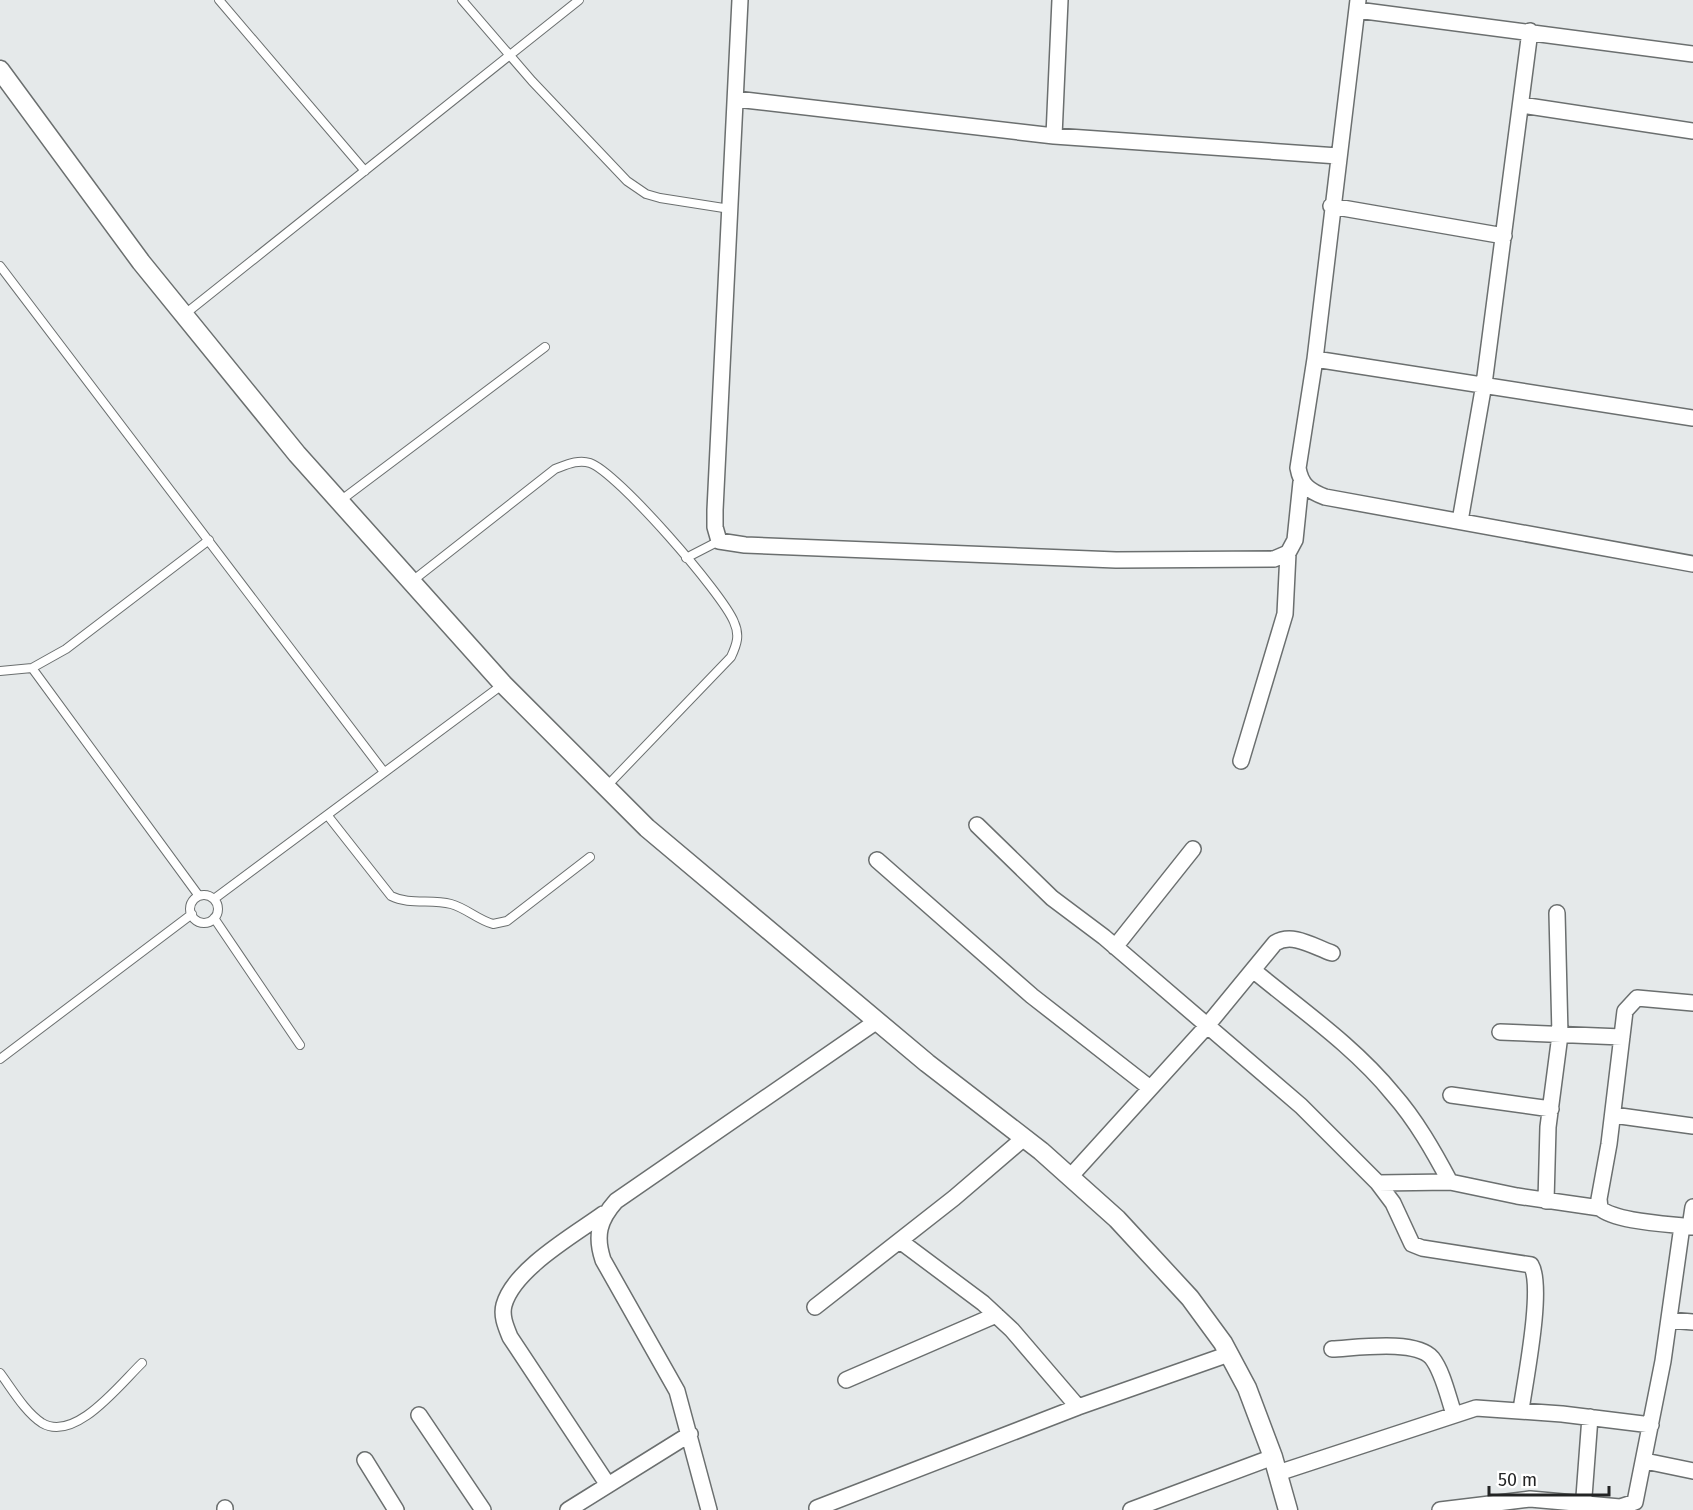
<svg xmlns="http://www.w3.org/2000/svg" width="1693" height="1510" font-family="'Fira Sans',sans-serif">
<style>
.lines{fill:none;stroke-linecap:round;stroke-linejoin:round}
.service-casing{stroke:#6b6f6f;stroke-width:10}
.minor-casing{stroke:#6b6f6f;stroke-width:18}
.tertiary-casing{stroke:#6b6f6f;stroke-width:21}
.service{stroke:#fff;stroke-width:8}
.minor{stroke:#fff;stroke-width:15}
.tertiary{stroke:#fff;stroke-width:18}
</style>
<rect width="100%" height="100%" fill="#e5e9ea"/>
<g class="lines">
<g class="service-casing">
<path id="service" d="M219 0 365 171
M462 0 532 81 627 181 646 194 660 198 730 209
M0 266 384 772
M185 314 579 0
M340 501 545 347
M686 558 719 541
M411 582 555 469C566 465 578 459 590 463 617 472 723 594 734 622 740 635 737 644 731 657L606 787
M32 668 199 896
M0 671 32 668 66 649 209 540
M328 816 391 896C409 905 431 899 451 904 466 908 478 920 493 924L507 921 590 857
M190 909a14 14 0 1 1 28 0a14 14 0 1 1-28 0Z
M214 899 502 685
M214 918 300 1045
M0 1059 192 914
M0 1373C12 1389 25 1412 42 1423 75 1443 120 1384 142 1363"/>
</g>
<g class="minor-casing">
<path id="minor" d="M740 0 715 510V527L719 541 745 545 1116 560 1274 559 1288 553 1295 540 1301 482
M1358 0 1315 359 1298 468C1301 485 1309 491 1325 497L1693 564
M1357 10 1693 54
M736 99 1054 136 1338 156
M1521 105 1693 131
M1054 136 1060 0
M1331 206 1504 236
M1315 359 1693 418
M1460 521 1484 384 1530 31
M1241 761 1285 614 1288 553
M977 825 1052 898 1104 937 1301 1106 1378 1183 1393 1203 1412 1244 1422 1248 1531 1265C1544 1287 1525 1381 1521 1410
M877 860 1032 996 1150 1088
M1115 947 1193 849
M1253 970C1300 1009 1354 1046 1393 1094 1416 1120 1434 1152 1450 1182
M1693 1003 1637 998 1625 1011 1609 1144 1599 1199 1600 1208C1615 1222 1671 1224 1693 1227
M1500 1032 1622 1037
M1451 1095 1551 1109
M1613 1115 1693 1126
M1070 1177 1206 1027 1275 943C1293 932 1314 947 1332 953
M1378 1183 1450 1182 1517 1196 1600 1208
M1546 1201 1548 1127 1560 1035 1557 913
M603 1214C574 1235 514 1269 504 1305 501 1316 506 1327 510 1337L608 1485
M1690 1227 1693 1207
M900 1241 983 1303 1012 1330 1078 1407
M815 1307 954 1198 1024 1138
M1669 1320 1693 1322
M1332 1349C1356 1348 1416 1339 1432 1358 1443 1372 1448 1397 1454 1414
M846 1380 996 1315
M419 1415 483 1510
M365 1460 396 1510
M1645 1461 1693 1471
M1278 1473 1476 1408 1562 1414 1651 1425
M817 1508 1078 1407 1229 1354
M225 1510V1508
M568 1510 690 1434
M709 1510 677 1391 603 1260C595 1236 599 1220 616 1201L877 1021
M1131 1510 1273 1457
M1440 1510 1530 1499 1620 1507 1635 1502 1663 1361 1682 1226
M1583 1510 1590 1417"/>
</g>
<g class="tertiary-casing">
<path id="tertiary" d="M0 70 141 262 297 454 503 684 647 828 927 1063 1041 1151 1117 1219 1190 1298 1223 1343 1247 1388 1273 1457 1288 1510"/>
</g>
<use href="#service" class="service"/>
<use href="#minor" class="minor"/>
<use href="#tertiary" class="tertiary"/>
</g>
<path d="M1489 1486v9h120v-9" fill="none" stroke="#232424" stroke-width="3"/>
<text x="1498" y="1486" font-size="18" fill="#232424" stroke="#ffffff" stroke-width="4.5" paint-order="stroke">50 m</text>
</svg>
